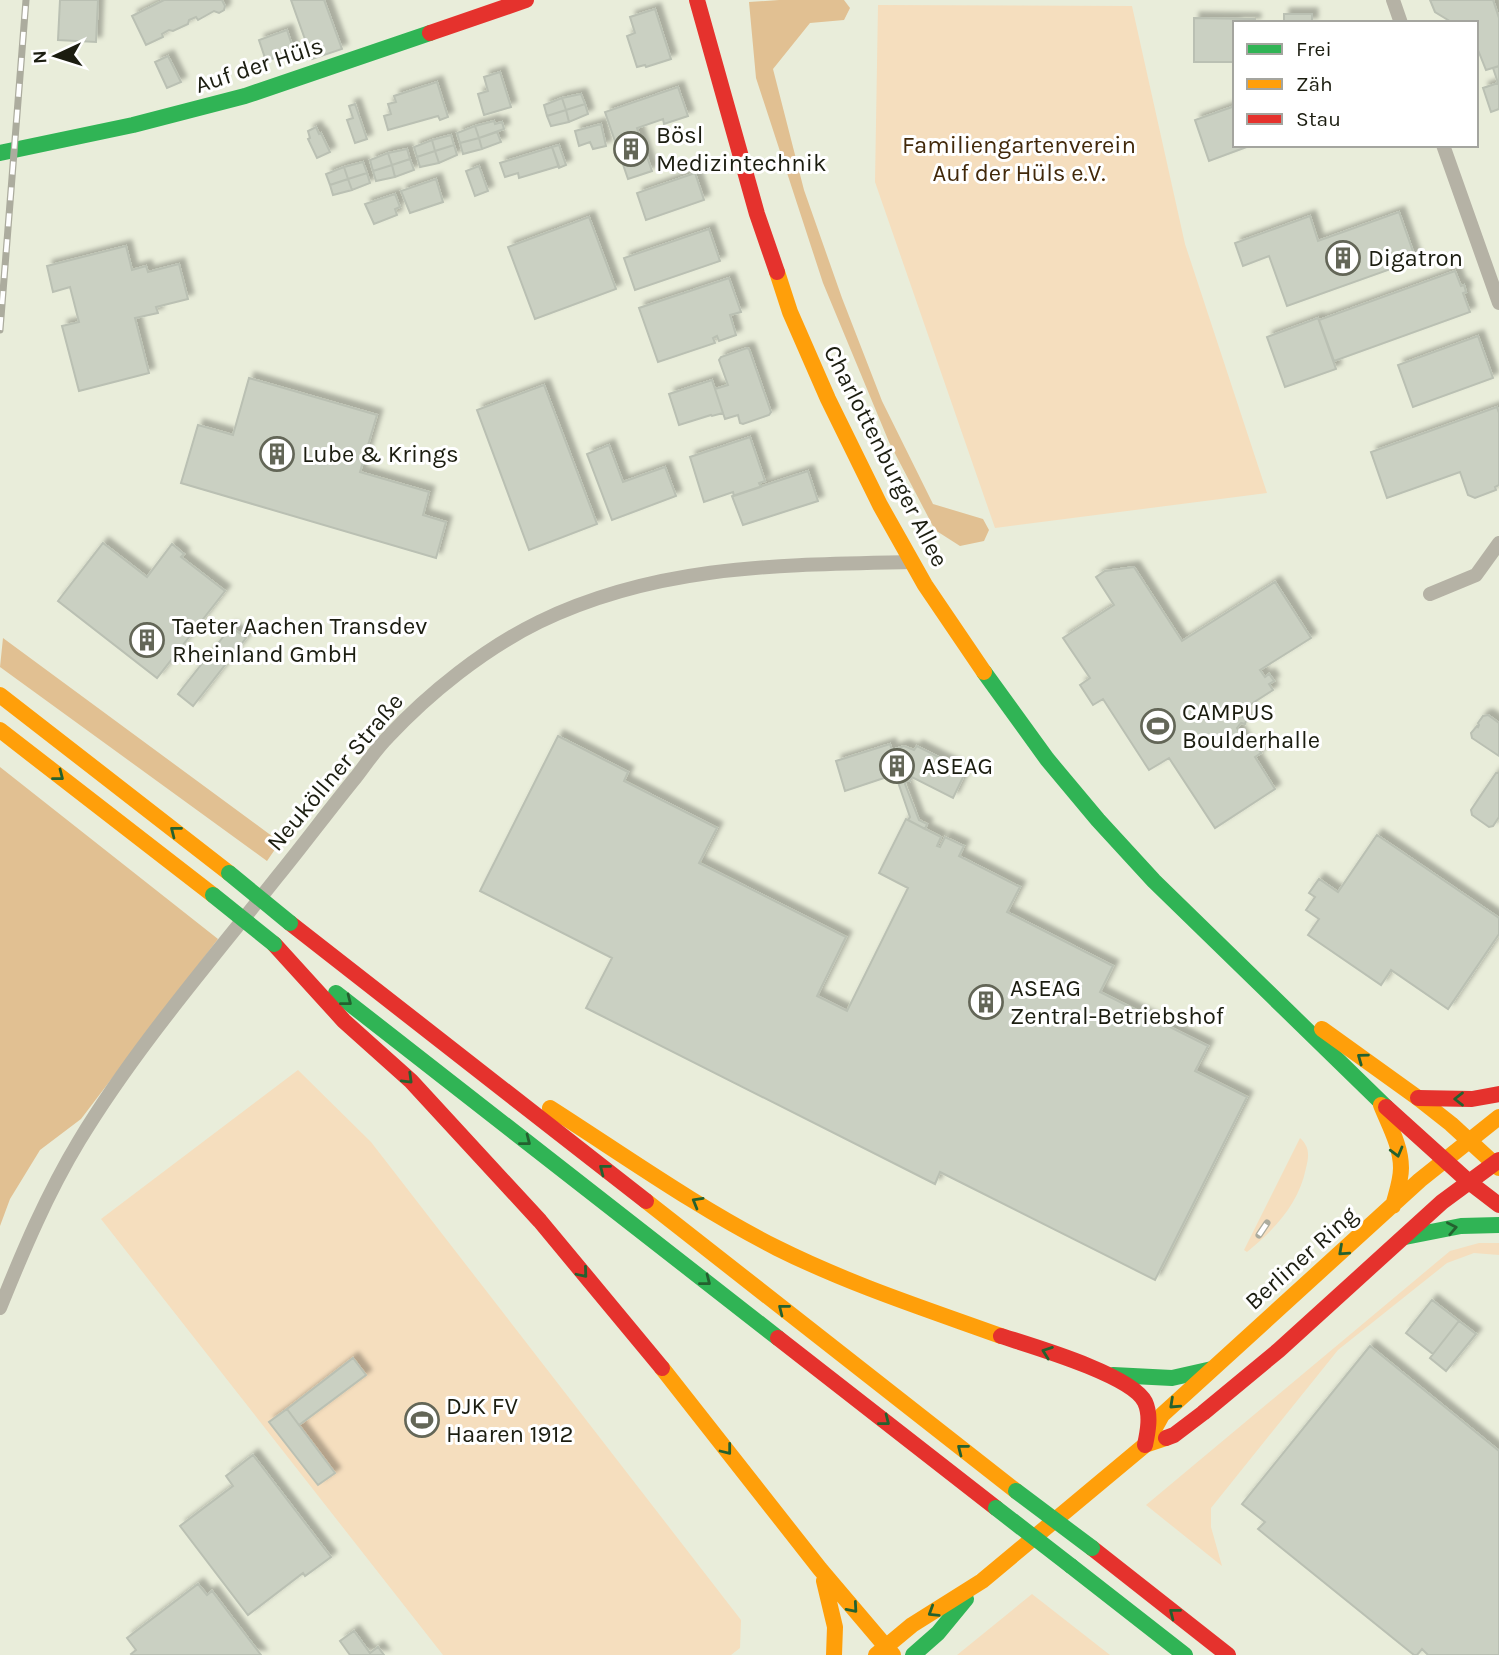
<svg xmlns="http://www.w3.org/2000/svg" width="1499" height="1655" font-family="Karla,sans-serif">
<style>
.green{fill:#f5debe}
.forest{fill:#e1c092}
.building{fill:#cad0c2;stroke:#bac0b3;stroke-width:2;filter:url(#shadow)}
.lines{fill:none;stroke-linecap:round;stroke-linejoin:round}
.street{stroke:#b5b2a5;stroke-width:14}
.fast{stroke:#30b455;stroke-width:16}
.slow{stroke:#ff9f0a;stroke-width:16}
.jam{stroke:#e5322d;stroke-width:16}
.rail-casing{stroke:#acac9e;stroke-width:7}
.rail{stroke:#fff;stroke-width:4.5;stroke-dasharray:13;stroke-linecap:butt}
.fast-bridge{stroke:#30b455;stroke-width:16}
.oneway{stroke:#24612f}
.labels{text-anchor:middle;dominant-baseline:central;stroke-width:6;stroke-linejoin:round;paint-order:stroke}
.street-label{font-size:24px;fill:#1b1d10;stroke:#fff}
.poi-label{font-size:24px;fill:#1b1d10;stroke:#fff;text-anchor:start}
.park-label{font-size:24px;fill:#41280a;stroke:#fff}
</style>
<defs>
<filter id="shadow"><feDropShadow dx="5.5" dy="-5.5" stdDeviation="2" flood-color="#0004"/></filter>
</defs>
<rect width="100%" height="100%" fill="#e9edda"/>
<path class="green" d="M878 5 1132 6 1185 244 1267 493 995 528 875 182Z
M298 1070 371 1142 741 1620 740 1648 731 1655H443L101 1219Z
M1300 1138C1310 1147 1309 1156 1306 1168 1299 1204 1274 1230 1247 1252L1244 1250Z
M1479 1243H1499V1255L1474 1253 1447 1263 1338 1350 1211 1508V1527L1222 1566 1146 1505 1450 1251Z
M1032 1594 1110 1655H957Z"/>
<path class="forest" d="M779 0H844L850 8 844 20 810 23 773 69 804 190 842 298 882 401 933 504 983 519 989 530 984 541 960 546 935 530 889 442 823 283 756 78 749 2Z
M3 638 280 842 267 861 0 667Z
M0 767 218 939 81 1119 40 1150 10 1199 0 1226Z"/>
<path class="building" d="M60 0H98L96 42 58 40Z
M164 0H222L225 6 224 10 219 13 214 11 198 20 196 17 189 20 188 24 173 31 169 30 162 34 163 37 146 45 132 16Z
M291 0H324L342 49 312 59Z
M1430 0H1493L1499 18V66L1486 70 1476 45V23H1453L1435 12Z
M655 9 671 59 646 67 645 65 637 67 627 36 635 33 630 17Z
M1284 14H1312V23H1284Z
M1194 18 1255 19V23H1235V62H1194Z
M287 30 294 51 266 61 259 40Z
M168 56 181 82 167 88 155 62Z
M1499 66V109L1491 112 1483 88 1498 83 1493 68Z
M500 72 511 107 484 115 478 94 488 91 484 77Z
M437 82 448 117 440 120 438 116 388 130 384 116 391 114 388 104 396 102 394 96Z
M678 87 688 116 664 124 663 119 637 128 652 171 628 179 605 112Z
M581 94 585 104 566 110 562 98Z
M562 98 566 110 547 116 544 105Z
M355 104 367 139 355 143 347 120 353 118 349 106Z
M585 104 588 114 569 122 566 110Z
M1235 106V145H1252L1209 161 1195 120Z
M566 110 569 122 551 126 547 116Z
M494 121 495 124 502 122 504 129 479 138 475 126Z
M601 124 606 146 593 149 590 142 579 146 575 131Z
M475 126 479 138 460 143 457 133Z
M316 127 319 134 321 133 330 152 317 158 308 139 310 138 308 131Z
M497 132 501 142 482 149 479 138Z
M451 135 454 145 435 151 432 140Z
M479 138 482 149 463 154 460 143Z
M432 140 435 151 417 157 414 147Z
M454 145 457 155 439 163 435 151Z
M559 145 566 165 559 168 552 147Z
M552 147 559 166 519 178 518 173 505 177 500 163Z
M407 149 410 159 392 165 388 153Z
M435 151 439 163 420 167 417 157Z
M388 153 392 165 373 171 370 160Z
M410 159 414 170 395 177 392 165Z
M363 162 367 173 348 179 344 167Z
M392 165 395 177 376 181 373 171Z
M479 166 488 191 475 196 466 171Z
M344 167 348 179 330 185 326 174Z
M367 173 370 183 352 190 348 179Z
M695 173 704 200 646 220 637 193Z
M348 179 352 190 333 195 330 185Z
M436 179 443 202 410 213 401 191Z
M395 194 400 207 395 209 397 215 374 224 365 204Z
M1399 212 1416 260 1287 306 1269 256 1243 266 1235 243 1310 216 1318 241Z
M589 217 616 289 535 319 508 247Z
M709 229 720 261 635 290 624 258Z
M126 246 132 270 146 266 148 272 179 264 188 299 156 307 158 313 135 318 149 373 79 391 62 326 79 322 70 287 53 292 47 266Z
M1455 271 1461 286 1464 285 1466 292 1463 293 1470 312 1334 361 1319 320Z
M729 278 741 312 730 315 736 335 719 341 717 336 713 338 715 343 658 362 639 308Z
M1318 318 1336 369 1285 387 1267 337Z
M1478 336 1493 378 1413 407 1398 365Z
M747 348 749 349 771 412 769 415 743 424 740 423 738 415 725 419 715 389 728 385 719 360 721 357Z
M249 378 377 415 360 472 429 492 423 515 446 522 436 558 181 483 198 425 233 435Z
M712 380 723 413 712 416 711 415 679 425 669 394Z
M544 385 597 524 529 550 477 410Z
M1497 407 1499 413V485L1495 487 1496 490 1475 498 1468 495 1460 472 1387 498 1371 452Z
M750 437 765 481 759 483 761 487 734 496 733 492 704 502 690 457Z
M609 445 623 482 665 467 676 496 612 520 587 454Z
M808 471 818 501 743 525 732 496Z
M103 543 147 577 172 544 184 554 181 557 225 591 157 678 58 601Z
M1134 567 1182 641 1275 582 1311 638 1260 670 1265 677 1269 674 1274 681 1269 684 1273 690 1242 710 1245 713 1243 717 1247 718 1245 724 1241 723 1237 728 1251 750 1256 746 1261 753 1255 757 1275 789 1215 828 1169 758 1149 770 1103 699 1093 705 1080 685 1090 678 1063 638 1114 605 1096 577 1105 571Z
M231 627 246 638 193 706 178 694Z
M1488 715 1499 723V756L1472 738 1471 733 1477 726 1478 727 1479 725 1478 723 1483 716Z
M558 736 628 772 624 781 717 828 699 863 846 937 817 996 847 1011 908 888 879 873 906 819 941 837 937 846 940 847 945 837 964 846 959 856 1020 887 1007 912 1113 966 1100 992 1208 1046 1195 1071 1247 1097 1155 1280 940 1172 935 1184 586 1008 612 958 480 891Z
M890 744 892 750 904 746 914 750 917 746 966 771 953 798 912 777 910 781 907 780 900 776 902 772 845 791 836 761Z
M1499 773V817L1493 826 1489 827 1472 815 1471 810 1496 773Z
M901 776 907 780 905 784 919 820 927 824 925 829 908 820 910 817 898 782Z
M1377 835 1499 918V934L1448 1009 1391 970 1381 985 1308 935 1319 919 1306 910 1315 897 1309 893 1319 879 1338 892Z
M1432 1300 1459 1321 1433 1354 1406 1333Z
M1459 1321 1476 1334 1446 1371 1430 1358Z
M1370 1346 1499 1451V1655H1428L1422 1649 1417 1655H1414L1258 1529 1265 1522 1242 1504Z
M353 1358 366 1375 299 1425 287 1409Z
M287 1409 335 1473 318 1485 269 1422Z
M253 1455 331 1557 305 1576 303 1573 248 1615 180 1526 233 1486 226 1476Z
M198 1584 207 1595 212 1591 261 1655H132L131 1654 136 1650 127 1638Z
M354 1631 370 1653 378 1647 384 1655H350L340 1641Z"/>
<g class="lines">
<path class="street" d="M1393 0 1401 23
M1443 145 1499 303
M1430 594 1476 575 1499 543
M0 1308C23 1251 47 1194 79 1141 136 1047 209 963 277 877 304 844 329 810 356 777 366 764 376 749 388 737 429 693 484 649 539 622 659 564 782 565 912 562"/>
<path class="fast" d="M0 153 133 125 245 96 430 33
M984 672 1047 759 1098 820 1154 881 1386 1107
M336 993 778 1338
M1405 1237 1461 1226 1499 1225
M1113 1375 1172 1378 1212 1369
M1071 1566 1185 1655
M913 1655 938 1633 966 1599"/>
<path class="slow" d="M777 272 790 312 828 399 880 505 925 585 984 672
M0 695 229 873
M0 730 213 895
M1322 1029 1418 1098 1451 1124 1499 1168
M1381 1105C1389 1125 1401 1146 1401 1168 1401 1181 1396 1194 1393 1206
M550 1108C625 1156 698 1208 777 1248 849 1284 926 1309 1001 1336
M646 1201 1016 1491
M662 1368 820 1569 893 1655
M1147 1442 1162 1415 1420 1180 1499 1117
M824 1581 835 1627 834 1655
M876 1655 912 1625 982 1581 1145 1445 1166 1438"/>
<path class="jam" d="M697 0 757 214 777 272
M430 33 526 0
M290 923 646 1201
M274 944 344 1021 411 1081 540 1221 662 1368
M1418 1098 1472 1099 1499 1094
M1386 1107 1469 1182 1499 1205
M1001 1336C1032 1346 1132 1375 1145 1402 1151 1415 1148 1431 1145 1445
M778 1338 996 1508
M1166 1438 1174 1435 1203 1413 1279 1350 1442 1202 1499 1160
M1092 1548 1228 1655"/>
<g class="rail-casing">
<path id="rail" d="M0 330 26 0
M1259 1235 1267 1223"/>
</g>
<use href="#rail" class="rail"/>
<path class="fast-bridge" d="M229 873 290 923
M213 895 274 944
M1016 1491 1092 1548
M996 1508 1071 1566"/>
</g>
<defs><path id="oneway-chevron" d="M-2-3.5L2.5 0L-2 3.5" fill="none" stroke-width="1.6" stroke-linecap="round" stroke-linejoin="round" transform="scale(1.75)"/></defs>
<g class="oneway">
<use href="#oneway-chevron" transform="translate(59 776) rotate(38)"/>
<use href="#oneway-chevron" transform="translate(175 831) rotate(-142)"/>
<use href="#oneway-chevron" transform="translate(347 1001) rotate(38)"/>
<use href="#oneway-chevron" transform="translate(1362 1058) rotate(-144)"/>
<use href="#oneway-chevron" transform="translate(408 1079) rotate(44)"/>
<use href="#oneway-chevron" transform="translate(1459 1099) rotate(180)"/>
<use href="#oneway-chevron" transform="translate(526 1141) rotate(38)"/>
<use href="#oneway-chevron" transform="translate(1397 1152) rotate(75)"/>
<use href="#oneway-chevron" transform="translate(604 1169) rotate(-142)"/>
<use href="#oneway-chevron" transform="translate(697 1202) rotate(-150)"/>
<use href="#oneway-chevron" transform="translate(1452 1228) rotate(-11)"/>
<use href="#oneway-chevron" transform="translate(1343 1251) rotate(138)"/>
<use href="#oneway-chevron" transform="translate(583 1273) rotate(50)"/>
<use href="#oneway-chevron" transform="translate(706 1281) rotate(38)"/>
<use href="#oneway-chevron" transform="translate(783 1309) rotate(-142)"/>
<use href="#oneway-chevron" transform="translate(1047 1352) rotate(-160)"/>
<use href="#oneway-chevron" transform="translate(1174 1404) rotate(137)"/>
<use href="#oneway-chevron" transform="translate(885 1421) rotate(38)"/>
<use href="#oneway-chevron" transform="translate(962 1449) rotate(-142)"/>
<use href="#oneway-chevron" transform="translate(727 1450) rotate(52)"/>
<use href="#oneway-chevron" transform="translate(853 1608) rotate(49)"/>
<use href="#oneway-chevron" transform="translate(933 1612) rotate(148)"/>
<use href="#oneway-chevron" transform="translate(1174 1613) rotate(-142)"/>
</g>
<defs>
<g id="building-ring" transform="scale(1.75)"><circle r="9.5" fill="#fff" stroke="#636657" stroke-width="1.5"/><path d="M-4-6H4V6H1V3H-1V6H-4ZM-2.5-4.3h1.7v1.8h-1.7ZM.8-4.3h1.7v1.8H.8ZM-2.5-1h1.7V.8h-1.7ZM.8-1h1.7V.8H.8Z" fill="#636657"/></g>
<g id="stadium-ring" transform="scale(1.75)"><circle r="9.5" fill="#fff" stroke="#636657" stroke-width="1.5"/><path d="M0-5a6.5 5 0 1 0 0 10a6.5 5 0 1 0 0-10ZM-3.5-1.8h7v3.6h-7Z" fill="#636657"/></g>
</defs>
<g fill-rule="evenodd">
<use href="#building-ring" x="631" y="149"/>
<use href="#building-ring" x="1343" y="258"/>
<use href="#building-ring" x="277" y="454"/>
<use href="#building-ring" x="147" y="640"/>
<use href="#stadium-ring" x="1158" y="726"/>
<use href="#building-ring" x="897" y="766"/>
<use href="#building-ring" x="986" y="1002"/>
<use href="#stadium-ring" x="422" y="1420"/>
</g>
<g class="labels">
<g class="street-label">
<text transform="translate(259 65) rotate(-18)">Auf der Hüls</text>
<text transform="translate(886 456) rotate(63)">Charlottenburger Allee</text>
<text transform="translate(335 772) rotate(-50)">Neuköllner Straße</text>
<text transform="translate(1301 1258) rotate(-42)">Berliner Ring</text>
</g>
<g class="poi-label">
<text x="656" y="135">Bösl<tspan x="656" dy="28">Medizintechnik</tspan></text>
<text x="1368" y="258">Digatron</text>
<text x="302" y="454">Lube &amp; Krings</text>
<text x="172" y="626">Taeter Aachen Transdev<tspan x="172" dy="28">Rheinland GmbH</tspan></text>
<text x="1182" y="712">CAMPUS<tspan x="1182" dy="28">Boulderhalle</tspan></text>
<text x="922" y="766">ASEAG</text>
<text x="1010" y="988">ASEAG<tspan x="1010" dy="28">Zentral-Betriebshof</tspan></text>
<text x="446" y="1406">DJK FV<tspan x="446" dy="28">Haaren 1912</tspan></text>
</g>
<g class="park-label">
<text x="1019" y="145">Familiengartenverein<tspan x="1019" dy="28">Auf der Hüls e.V.</tspan></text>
</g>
</g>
<rect x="1233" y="21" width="245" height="126" fill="#ffffff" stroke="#a4a59f" stroke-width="2"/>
<rect x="1247" y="44" width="35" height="10" fill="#30b455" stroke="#a4a59f" stroke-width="2"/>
<text x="1296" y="56" font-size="21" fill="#1b1d10">Frei</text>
<rect x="1247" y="79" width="35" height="10" fill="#ff9f0a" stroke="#a4a59f" stroke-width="2"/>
<text x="1296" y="91" font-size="21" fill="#1b1d10">Zäh</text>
<rect x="1247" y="114" width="35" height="10" fill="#e5322d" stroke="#a4a59f" stroke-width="2"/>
<text x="1296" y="126" font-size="21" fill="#1b1d10">Stau</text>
<g transform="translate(56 56) rotate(266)" stroke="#ffffff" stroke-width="5" paint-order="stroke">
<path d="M0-5L12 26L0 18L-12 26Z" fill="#1b1d10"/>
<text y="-10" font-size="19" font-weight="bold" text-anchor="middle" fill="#1b1d10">N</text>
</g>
</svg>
